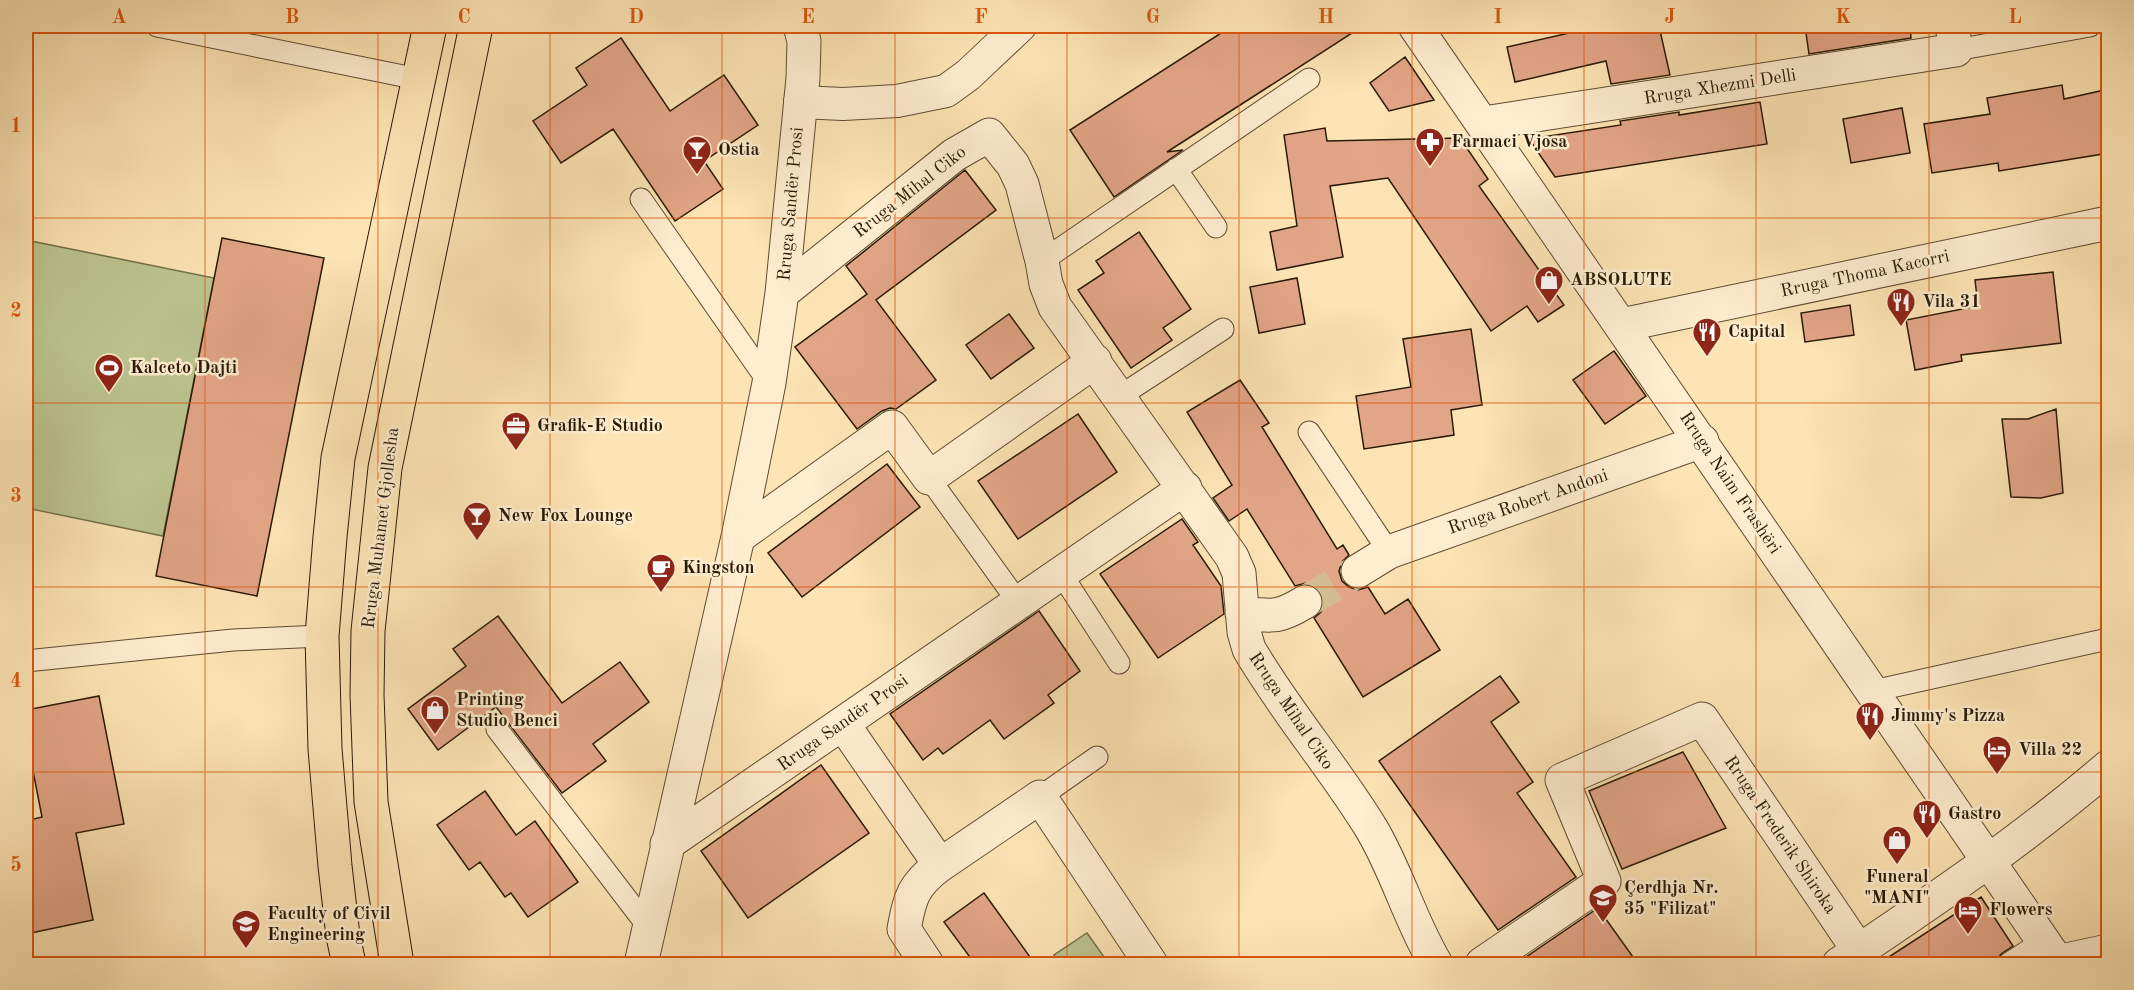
<svg xmlns="http://www.w3.org/2000/svg" width="2134" height="990" font-family="'Old Standard TT',serif">
<style>
.green{fill:#bcc590;stroke:#72704b;stroke-width:1.5}
.building{fill:#e2a587;stroke:#291a06;stroke-width:1.5}
.lines{fill:none;stroke-linecap:round;stroke-linejoin:round}
.minor-tunnel{stroke:#d3bc91;stroke-width:33;stroke-dasharray:33 16;stroke-linecap:butt}
.service-casing{stroke:#5e4c32;stroke-width:23}
.pedestrian-casing{stroke:#5e4c32;stroke-width:34}
.minor-casing{stroke:#5e4c32;stroke-width:35}
.primary-casing{stroke:#291a06;stroke-width:35}
.service{stroke:#feedce;stroke-width:21}
.pedestrian{stroke:#feedce;stroke-width:32}
.minor{stroke:#feedce;stroke-width:33}
.primary{stroke:#fde4b4;stroke-width:33}
.grid{fill:none;stroke:#de560c;stroke-width:1.5;stroke-opacity:0.55}
.labels{text-anchor:middle;dominant-baseline:central;stroke-width:5;stroke-linejoin:round;paint-order:stroke}
.street-label{font-size:18px;fill:#291a06;stroke:#feedce}
.poi-label{font-size:18px;font-weight:bold;fill:#291a06;stroke:#feedce;text-anchor:start}
.neatline{fill:none;stroke:#de560c;stroke-width:2}
.grid-label{font-size:20px;text-anchor:middle;font-weight:bold;fill:#de560c}
</style>
<rect width="100%" height="100%" fill="#fde4b4"/>
<filter id="stains"><feTurbulence type="fractalNoise" baseFrequency=".00333" numOctaves="4"/><feColorMatrix values="0 0 0 0 .2 0 0 0 0 .09 0 0 0 0 .02 0 0 0 .5 -.17"/></filter>
<radialGradient id="worn" r=".72"><stop offset=".6" stop-color="#630" stop-opacity="0"/><stop offset="1" stop-color="#630" stop-opacity=".3"/></radialGradient>
<path class="green" d="M26 240 214 278 163 536 26 508Z
M1087 933 1109 964H1060L1054 955Z"/>
<path class="building" d="M1232 26H1363L1167 152 1183 150 1114 197 1070 130Z
M1600 26H1659L1670 75 1611 84 1606 61 1515 82 1507 47Z
M1805 26H1910L1911 38 1809 54Z
M621 38 670 111 724 75 758 125 704 161 723 189 675 221 613 129 561 163 533 121 587 85 576 68Z
M1405 57 1434 100 1389 111 1370 83Z
M2062 85 2064 99 2109 89V153L1999 171 1998 163 1932 173 1924 124 1990 114 1987 98Z
M1760 102 1767 144 1555 177 1529 139 1621 125 1620 121 1679 112V115Z
M1902 108 1910 153 1851 163 1843 119Z
M1325 128 1327 141 1460 138 1488 179 1479 186 1564 305 1538 322 1527 306 1491 331 1388 178 1330 186 1343 257 1277 270 1270 232 1297 226 1284 135Z
M965 170 996 210 876 300 936 380 896 409 890 408 882 411 857 429 795 347 867 294 846 266Z
M1139 232 1191 309 1163 328 1172 340 1131 368 1078 290 1104 273 1096 261Z
M222 238 324 258 257 596 156 576Z
M2053 272 2061 343 1961 355 1962 361 1915 370 1906 320 1978 306 1975 280Z
M1297 278 1305 324 1259 333 1250 287Z
M1850 305 1854 335 1805 342 1801 313Z
M1009 314 1034 348 991 379 966 345Z
M1471 329 1482 405 1451 410 1454 435 1364 449 1356 396 1411 387 1403 339Z
M1614 351 1646 396 1605 424 1573 380Z
M1240 380 1269 423 1262 427 1337 549 1343 545 1349 555 1342 562 1339 571 1342 581 1349 587 1358 590 1368 587 1385 614 1408 599 1440 650 1363 697 1314 618 1321 612 1324 603 1321 592 1315 586 1306 583 1295 586 1247 509 1229 521 1213 498 1232 485 1187 412Z
M2056 409 2063 493 2041 498 2011 497 2002 419H2028Z
M1078 414 1117 472 1018 539 978 481Z
M887 464 920 507 802 597 768 553Z
M1182 519 1198 542 1193 545 1221 586 1224 614 1158 658 1100 574Z
M1039 611 1080 671 1048 695 1054 703 1004 739 990 720 943 754 938 748 923 760 890 714Z
M498 616 562 703 620 662 649 702 593 744 606 761 562 793 496 707 438 750 408 709 466 666 453 649Z
M1500 676 1519 702 1491 722 1533 782 1517 793 1576 877 1498 930 1379 761Z
M99 696 124 824 76 833 93 920 26 934V821L42 817 26 735V710Z
M1683 752 1726 828 1622 869 1589 791Z
M821 765 869 833 748 918 701 851Z
M485 791 516 835 535 821 578 882 528 917 511 893 505 897 480 862 469 870 437 825Z
M984 893 1035 964H975L944 922Z
M1981 897 2013 946 2001 954 1995 964H1878Z
M1598 908 1638 964H1522L1520 961Z"/>
<g class="lines">
<path class="minor-tunnel" d="M1305 602 1358 571"/>
<g class="service-casing">
<path id="service" d="M157 26 418 79
M1956 50 2090 26
M1176 169 1216 227
M641 199 769 383
M1042 261 1309 79
M1120 396 1223 329
M1309 432 1389 552
M929 478 1018 602
M1060 572 1119 663
M26 661 233 640 322 636
M1873 691 2108 639
M497 729 649 928
M1040 797 1097 757
M2008 964 2043 941"/>
</g>
<g class="pedestrian-casing">
<path id="pedestrian" d="M800 102 843 104 897 101 946 91 968 75 1020 26"/>
</g>
<g class="minor-casing">
<path id="minor" d="M1415 26 2059 964
M1484 123 1956 50 1952 26
M782 293 954 155 989 135 1013 165 1022 184 1042 261 1046 284 1055 307 1232 557 1239 573 1244 632 1249 649C1285 711 1333 766 1371 828 1397 871 1410 921 1436 964
M1622 325 2108 223
M738 537 892 427 929 478 1095 361
M1358 571 1389 552 1702 441
M1242 613C1272 616 1277 619 1305 602
M843 724 940 865 1040 797 1151 964
M667 844 1185 488
M2057 962 2108 951
M641 964 738 537 769 383 782 293 803 78 804 41 800 26
M927 964 904 929C910 897 913 885 940 865
M1482 964 1604 881 1562 780 1702 719 1859 951
M1839 964C1932 902 2023 840 2108 767"/>
</g>
<g class="primary-casing">
<path id="primary" d="M349 964 343 936 335 866 325 749 322 636 330 537 338 458 430 26
M397 964 371 802 367 695 368 631 385 468 476 26"/>
</g>
<use href="#service" class="service"/>
<use href="#pedestrian" class="pedestrian"/>
<use href="#minor" class="minor"/>
<use href="#primary" class="primary"/>
</g>
<path class="grid" d="M205 26V964M378 26V964M550 26V964M722 26V964M895 26V964M1067 26V964M1239 26V964M1412 26V964M1584 26V964M1756 26V964M1929 26V964M26 218H2108M26 403H2108M26 587H2108M26 772H2108"/>
<defs>
<g id="pharmacy-pin" transform="scale(1.5)"><path d="M0 17L-7.5 6A9.5 9.5 0 1 1 7.5 6Z" fill="#8f2418" stroke="#feedce"/><path d="M-2-6h4v4h4v4h-4v4h-4v-4h-4v-4h4Z" fill="#fff"/></g>
<g id="bar-pin" transform="scale(1.5)"><path d="M0 17L-7.5 6A9.5 9.5 0 1 1 7.5 6Z" fill="#8f2418" stroke="#feedce"/><path d="M-6-5H6L.8 .8V4.5H3.5V6h-7V4.5H-.8V.8Z" fill="#fff"/></g>
<g id="shop-pin" transform="scale(1.5)"><path d="M0 17L-7.5 6A9.5 9.5 0 1 1 7.5 6Z" fill="#8f2418" stroke="#feedce"/><path d="M-5-2.5h2.3a2.7 3.5 0 0 1 5.4 0H5L5.5 6h-11ZM-1.5-2.5h3a1.5 2.3 0 0 0-3 0Z" fill="#fff"/></g>
<g id="restaurant-pin" transform="scale(1.5)"><path d="M0 17L-7.5 6A9.5 9.5 0 1 1 7.5 6Z" fill="#8f2418" stroke="#feedce"/><path d="M-5-6h1v4h1v-4h1v4h1v-4h1v5L-1.5 .5V6h-2V.5L-5-1ZM5-6V6H3V1.5H1.5Q1.5-4 5-6Z" fill="#fff"/></g>
<g id="stadium-pin" transform="scale(1.5)"><path d="M0 17L-7.5 6A9.5 9.5 0 1 1 7.5 6Z" fill="#8f2418" stroke="#feedce"/><path d="M0-5a6.5 5 0 1 0 0 10a6.5 5 0 1 0 0-10ZM-3.5-1.8h7v3.6h-7Z" fill="#fff"/></g>
<g id="office-pin" transform="scale(1.5)"><path d="M0 17L-7.5 6A9.5 9.5 0 1 1 7.5 6Z" fill="#8f2418" stroke="#feedce"/><path d="M-6-3h4V-5.5h4V-3h4V5H-6ZM-1-4.5V-3h2v-1.5ZM-6 0V1H6V0Z" fill="#fff"/></g>
<g id="cafe-pin" transform="scale(1.5)"><path d="M0 17L-7.5 6A9.5 9.5 0 1 1 7.5 6Z" fill="#8f2418" stroke="#feedce"/><path d="M-5.5-4.5H6V0H3Q3 3.5 0 3.5H-2.5Q-5.5 3.5-5.5 0ZM3-3.2v2h1.7v-2ZM-6 4.5H4V6H-6Z" fill="#fff"/></g>
<g id="hotel-pin" transform="scale(1.5)"><path d="M0 17L-7.5 6A9.5 9.5 0 1 1 7.5 6Z" fill="#8f2418" stroke="#feedce"/><path d="M-6-4.5h1.5V1H6V5H4.5V3h-9V5H-6ZM-4 0a1.8 1.8 0 1 1 3.6 0ZM.5 0V-2.5h3Q6-2.5 6 0Z" fill="#fff"/></g>
<g id="school-pin" transform="scale(1.5)"><path d="M0 17L-7.5 6A9.5 9.5 0 1 1 7.5 6Z" fill="#8f2418" stroke="#feedce"/><path d="M0-5L7-2L0 1L-7-2ZM-4 1L0 2.5L4 1V4Q0 6-4 4Z" fill="#fff"/></g>
<g id="university-pin" transform="scale(1.5)"><path d="M0 17L-7.5 6A9.5 9.5 0 1 1 7.5 6Z" fill="#8f2418" stroke="#feedce"/><path d="M0-5L7-2L0 1L-7-2ZM-4 1L0 2.5L4 1V4Q0 6-4 4Z" fill="#fff"/></g>
</defs>
<g fill-rule="evenodd">
<use href="#pharmacy-pin" x="1430" y="142"/>
<use href="#bar-pin" x="697" y="150"/>
<use href="#shop-pin" x="1549" y="280"/>
<use href="#restaurant-pin" x="1901" y="302"/>
<use href="#restaurant-pin" x="1707" y="332"/>
<use href="#stadium-pin" x="109" y="368"/>
<use href="#office-pin" x="516" y="426"/>
<use href="#bar-pin" x="477" y="516"/>
<use href="#cafe-pin" x="661" y="568"/>
<use href="#shop-pin" x="435" y="710"/>
<use href="#restaurant-pin" x="1870" y="716"/>
<use href="#hotel-pin" x="1997" y="750"/>
<use href="#restaurant-pin" x="1927" y="814"/>
<use href="#shop-pin" x="1897" y="840"/>
<use href="#school-pin" x="1603" y="898"/>
<use href="#hotel-pin" x="1968" y="910"/>
<use href="#university-pin" x="246" y="924"/>
</g>
<g class="labels">
<g class="street-label">
<text transform="translate(1720 87) rotate(-9)">Rruga Xhezmi Delli</text>
<text transform="translate(910 192) rotate(-38)">Rruga Mihal Ciko</text>
<text transform="translate(791 204) rotate(-85)">Rruga Sandër Prosi</text>
<text transform="translate(1865 274) rotate(-12)">Rruga Thoma Kacorri</text>
<text transform="translate(1730 483) rotate(56)">Rruga Naim Frashëri</text>
<text transform="translate(1528 502) rotate(-19)">Rruga Robert Andoni</text>
<text transform="translate(381 528) rotate(-83)">Rruga Muhamet Gjollesha</text>
<text transform="translate(1291 711) rotate(56)">Rruga Mihal Ciko</text>
<text transform="translate(843 723) rotate(-35)">Rruga Sandër Prosi</text>
<text transform="translate(1780 835) rotate(56)">Rruga Frederik Shiroka</text>
</g>
<g class="poi-label">
<text x="1451" y="142">Farmaci Vjosa</text>
<text x="718" y="150">Ostia</text>
<text x="1570" y="280">ABSOLUTE</text>
<text x="1922" y="302">Vila 31</text>
<text x="1728" y="332">Capital</text>
<text x="130" y="368">Kalceto Dajti</text>
<text x="537" y="426">Grafik-E Studio</text>
<text x="498" y="516">New Fox Lounge</text>
<text x="682" y="568">Kingston</text>
<text x="456" y="700">Printing<tspan x="456" dy="21">Studio Benci</tspan></text>
<text x="1891" y="716">Jimmy's Pizza</text>
<text x="2018" y="750">Villa 22</text>
<text x="1948" y="814">Gastro</text>
<text x="1897" y="877" text-anchor="middle">Funeral<tspan x="1897" dy="21">"MANI"</tspan></text>
<text x="1624" y="888">Çerdhja Nr.<tspan x="1624" dy="21">35 "Filizat"</tspan></text>
<text x="1989" y="910">Flowers</text>
<text x="267" y="914">Faculty of Civil<tspan x="267" dy="21">Engineering</tspan></text>
</g>
</g>
<rect width="2134" height="990" fill="none" stroke="#fde4b4" stroke-width="66"/>
<rect x="33" y="33" width="2068" height="924" class="neatline"/>
<g class="grid-label">
<text x="119" y="23">A</text>
<text x="292" y="23">B</text>
<text x="464" y="23">C</text>
<text x="636" y="23">D</text>
<text x="808" y="23">E</text>
<text x="981" y="23">F</text>
<text x="1153" y="23">G</text>
<text x="1326" y="23">H</text>
<text x="1498" y="23">I</text>
<text x="1670" y="23">J</text>
<text x="1843" y="23">K</text>
<text x="2015" y="23">L</text>
<text x="16" y="132">1</text>
<text x="16" y="317">2</text>
<text x="16" y="502">3</text>
<text x="16" y="687">4</text>
<text x="16" y="871">5</text>
</g>
<rect width="100%" height="100%" filter="url(#stains)"/>
<rect width="100%" height="100%" fill="url(#worn)"/>
</svg>
